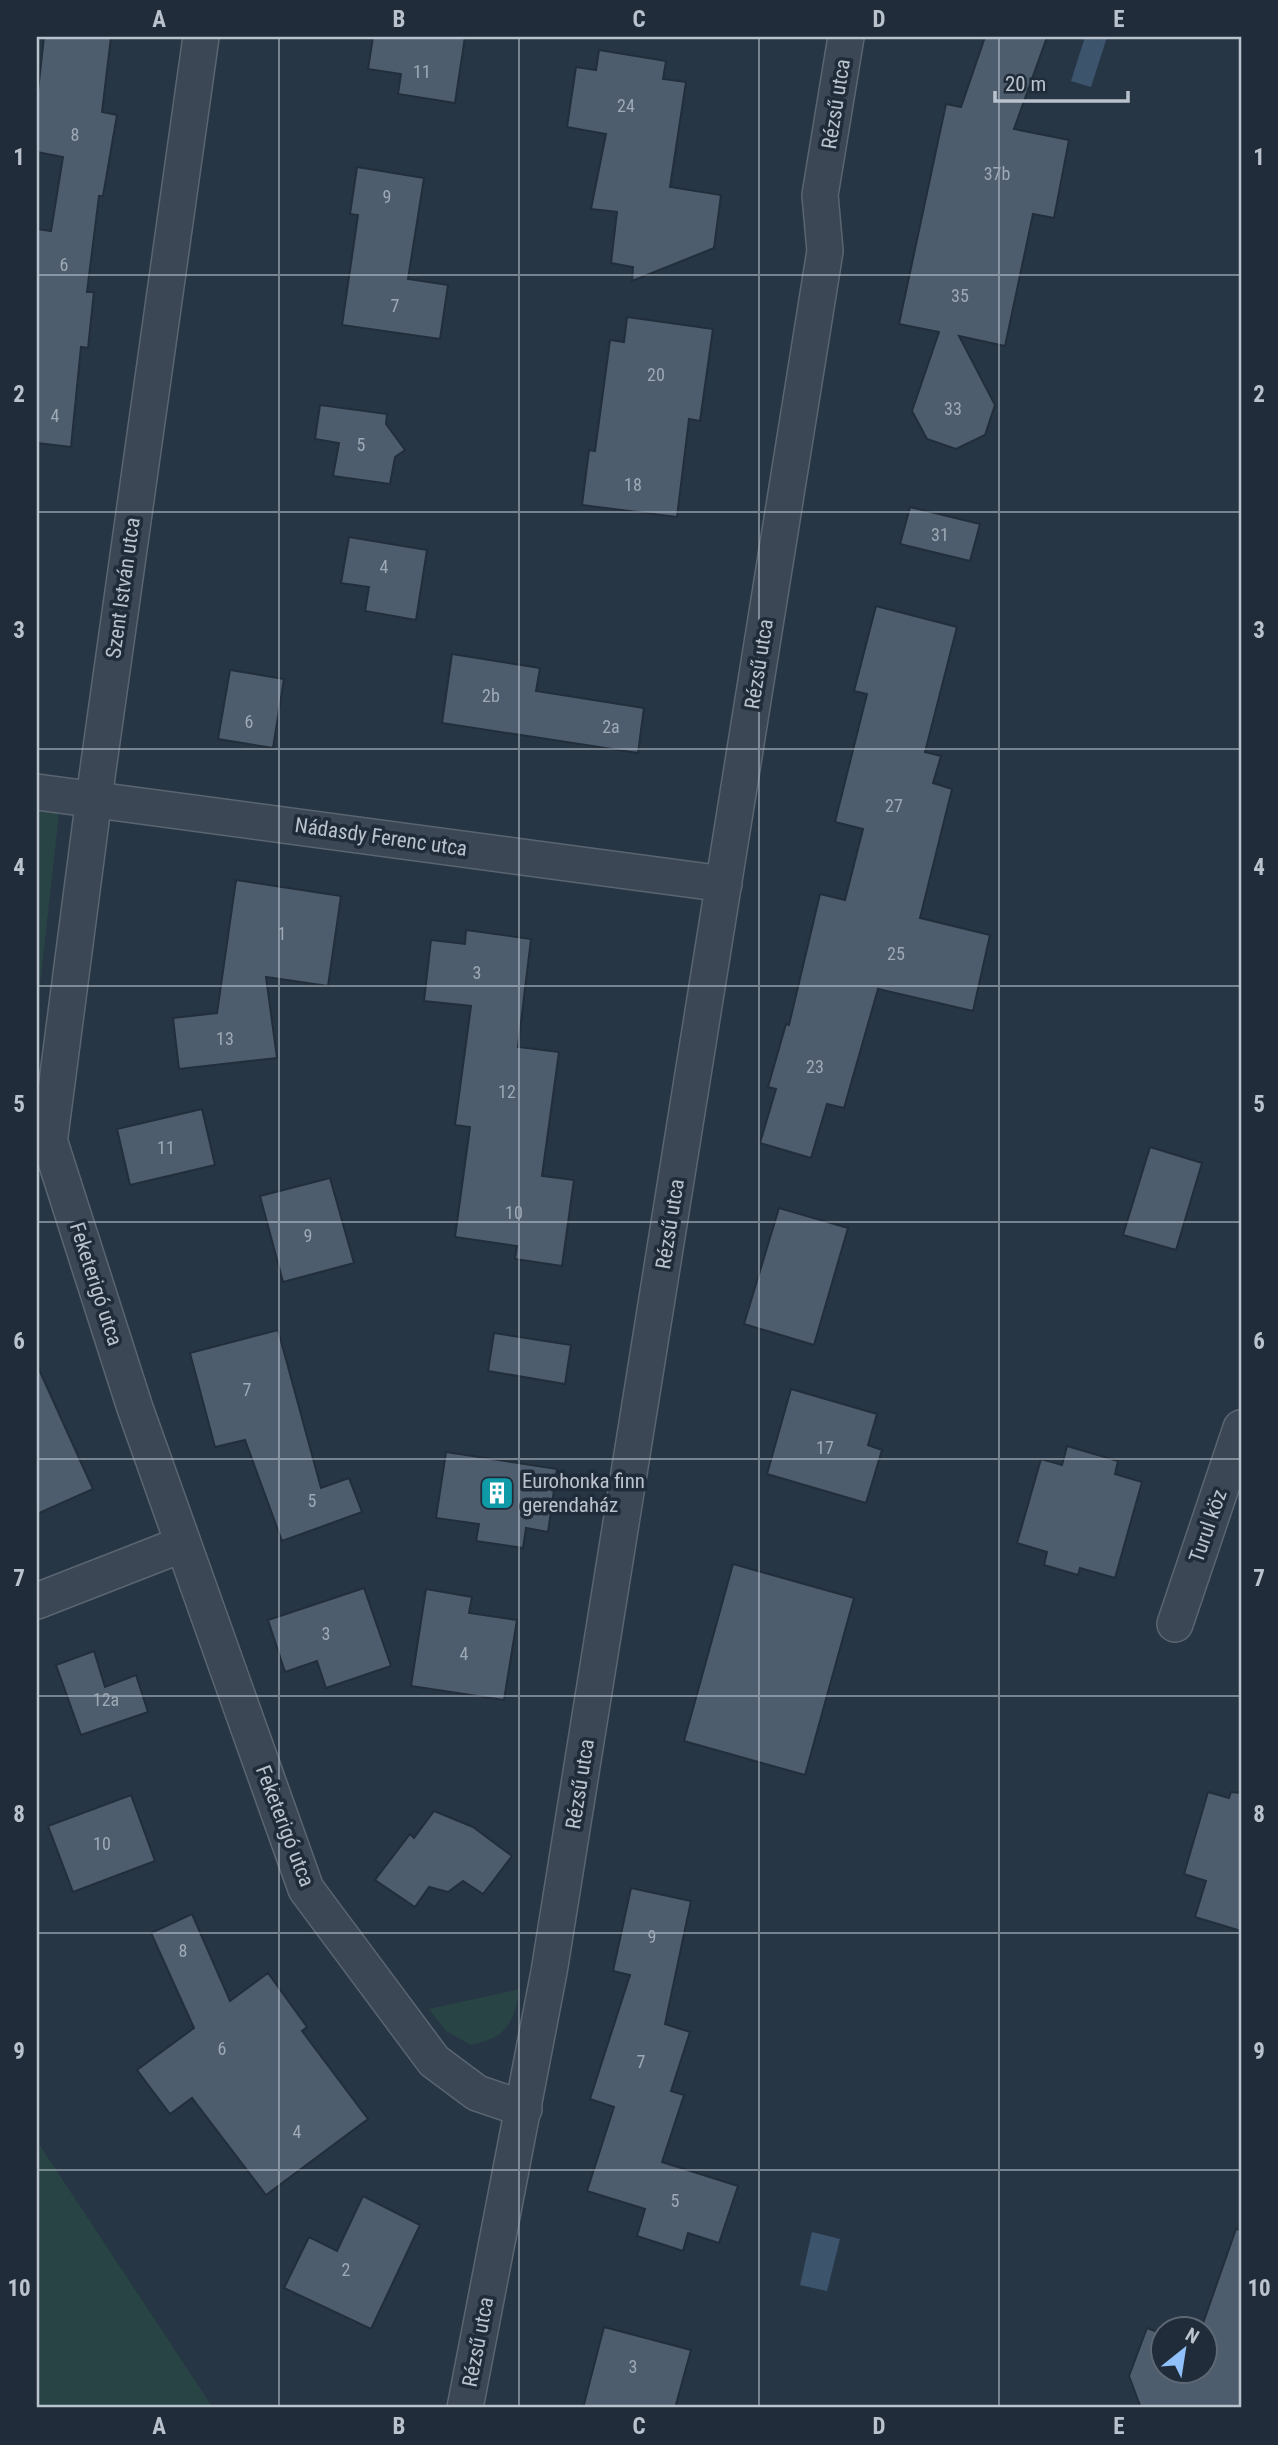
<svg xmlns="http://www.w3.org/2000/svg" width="1278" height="2445" font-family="'Roboto Condensed',sans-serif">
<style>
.green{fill:#294445}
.water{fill:#3d546d}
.building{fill:#4e5d6d;stroke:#222e3b;stroke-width:2}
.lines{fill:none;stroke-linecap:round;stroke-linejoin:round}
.street-casing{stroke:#5a6571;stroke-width:38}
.street{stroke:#3b4754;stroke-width:35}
.grid{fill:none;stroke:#b9c2cd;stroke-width:2;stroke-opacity:0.55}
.labels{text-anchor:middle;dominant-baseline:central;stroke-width:7;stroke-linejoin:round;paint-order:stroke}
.number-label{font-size:18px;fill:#9ea9b5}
.street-label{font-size:21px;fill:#b9c2cd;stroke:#202c39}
.poi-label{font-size:21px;fill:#b9c2cd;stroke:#202c39;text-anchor:start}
.neatline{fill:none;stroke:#b9c2cd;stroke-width:2.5}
.grid-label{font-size:23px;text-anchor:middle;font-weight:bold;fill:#b9c2cd}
</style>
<rect width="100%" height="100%" fill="#273644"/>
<path class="green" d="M37 811 59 813 37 1013Z
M520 1989C512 2025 509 2036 471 2045L446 2031 429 2009Z
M37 2141 213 2408H37Z"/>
<path class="water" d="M1085 37H1107L1091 87 1071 81Z
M812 2232 840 2239 827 2291 800 2285Z"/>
<path class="building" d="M44 37H111L102 112 117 115 103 196H99L87 292H94L88 348 81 347 71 447 37 443V229L51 231 63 157 37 152V100Z
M373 37H465L455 103 398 94 401 74 368 69Z
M985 37H1047L1014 129 1069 140 1054 218 1033 214 1005 346 959 336 995 405 985 435 956 449 927 439 912 411 939 332 899 324 946 104 961 107Z
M599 50 666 61 663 79 686 82 670 187 721 195 714 248 632 281 633 267 611 263 617 212 591 209 606 134 567 127 576 67 596 70Z
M357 167 424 178 408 279 448 285 440 339 342 325 358 215 350 214Z
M627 317 713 329 700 421 689 419 677 517 582 505 589 450 595 451 610 340 624 342Z
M320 405 387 414 386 424 405 450 395 457 390 484 333 476 339 443 315 439Z
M910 507 980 524 970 561 900 544Z
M349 537 427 550 416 620 365 611 369 587 341 583Z
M876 606 957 627 925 752 941 756 933 783 952 789 920 918 990 935 973 1011 878 989 844 1108 827 1104 811 1158 760 1143 776 1089 768 1087 786 1024 789 1025 820 894 845 900 863 829 835 822 867 694 854 691Z
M452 654 540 668 536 691 644 708 638 753 442 723Z
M230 670 284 679 273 748 218 739Z
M236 880 341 896 328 986 266 977 277 1058 179 1069 173 1018 217 1013Z
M466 930 531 939 518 1047 559 1052 542 1176 574 1180 562 1266 515 1259 517 1246 455 1237 470 1127 455 1125 471 1006 424 1001 431 940 465 944Z
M202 1109 215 1165 130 1185 117 1129Z
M1150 1147 1202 1163 1176 1250 1123 1235Z
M330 1178 354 1263 283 1282 260 1196Z
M779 1208 848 1228 814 1345 744 1324Z
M278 1330 321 1488 349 1478 362 1512 282 1541 245 1440 215 1447 190 1353Z
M494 1333 571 1345 565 1384 488 1371Z
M37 1365 93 1489 37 1514Z
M791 1389 877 1414 868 1445 882 1450 866 1503 767 1474Z
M1067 1446 1118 1461 1115 1474 1142 1482 1115 1578 1080 1568 1078 1575 1044 1565 1047 1552 1017 1543 1041 1459 1062 1465Z
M446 1452 557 1469 548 1532 526 1528 523 1548 476 1541 479 1524 436 1518Z
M733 1564 854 1598 805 1775 684 1741Z
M364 1588 391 1666 326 1688 317 1661 285 1672 268 1620Z
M426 1589 472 1597 469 1613 517 1620 504 1700 411 1686Z
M94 1651 105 1687 136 1675 148 1712 81 1735 56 1665Z
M1208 1792 1229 1798 1231 1792 1241 1793V1931L1195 1917 1206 1881 1184 1874Z
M131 1795 155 1861 73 1892 48 1826Z
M434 1811 473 1827 512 1856 483 1894 463 1881 448 1892 429 1887 415 1907 375 1880 410 1834 414 1838Z
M631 1888 691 1901 665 2024 690 2032 671 2091 684 2095 662 2162 738 2186 719 2243 688 2233 683 2251 637 2236 645 2209 587 2191 614 2107 590 2099 630 1975 613 1971Z
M192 1914 230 2001 268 1973 307 2027 302 2031 368 2119 266 2195 192 2098 170 2114 137 2070 194 2028 151 1933Z
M363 2196 420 2225 371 2329 284 2288 309 2237 337 2251Z
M1236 2229 1241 2230V2408H1141L1129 2376 1147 2328 1163 2334V2371H1205V2329H1201Z
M604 2327 691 2350 675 2408H583Z"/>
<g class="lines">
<g class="street-casing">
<path id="street" d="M37 792 724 884
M37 1102 135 1408 306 1889 434 2061 477 2093 524 2109
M50 1136 94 798 201 37
M37 1601 183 1544
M1175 1624 1241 1428
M465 2408 549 1972 825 251 820 195 846 37"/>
</g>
<use href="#street" class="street"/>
</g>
<path class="grid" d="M279 37V2408M519 37V2408M759 37V2408M999 37V2408M37 275H1241M37 512H1241M37 749H1241M37 986H1241M37 1222H1241M37 1459H1241M37 1696H1241M37 1933H1241M37 2170H1241"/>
<defs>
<g id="building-square" transform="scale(1.75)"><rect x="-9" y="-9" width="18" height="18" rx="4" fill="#0f9aa8" stroke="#202c39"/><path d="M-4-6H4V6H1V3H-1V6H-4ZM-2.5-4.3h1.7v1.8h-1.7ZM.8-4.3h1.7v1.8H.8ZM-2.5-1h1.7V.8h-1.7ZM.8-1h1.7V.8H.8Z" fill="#fff"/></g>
</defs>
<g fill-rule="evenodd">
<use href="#building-square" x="497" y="1493"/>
</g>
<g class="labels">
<g class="number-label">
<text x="422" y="71">11</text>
<text x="626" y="105">24</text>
<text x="75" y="134">8</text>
<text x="997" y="173">37b</text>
<text x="387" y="196">9</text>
<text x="64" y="264">6</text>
<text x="960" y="295">35</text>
<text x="395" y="305">7</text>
<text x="656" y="374">20</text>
<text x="953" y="408">33</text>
<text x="55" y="415">4</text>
<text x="361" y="444">5</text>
<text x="633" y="484">18</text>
<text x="940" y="534">31</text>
<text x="384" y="566">4</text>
<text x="491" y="695">2b</text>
<text x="249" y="721">6</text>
<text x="611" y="726">2a</text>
<text x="894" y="805">27</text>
<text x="282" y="933">1</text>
<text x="896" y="953">25</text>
<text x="477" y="972">3</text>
<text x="225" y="1038">13</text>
<text x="815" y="1066">23</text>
<text x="507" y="1091">12</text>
<text x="166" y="1147">11</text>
<text x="514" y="1212">10</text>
<text x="308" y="1235">9</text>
<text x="247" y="1389">7</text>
<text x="825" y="1447">17</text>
<text x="312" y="1500">5</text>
<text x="326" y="1633">3</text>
<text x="464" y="1653">4</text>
<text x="106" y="1699">12a</text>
<text x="102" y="1843">10</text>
<text x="652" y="1936">9</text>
<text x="183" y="1950">8</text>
<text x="222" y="2048">6</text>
<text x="641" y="2061">7</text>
<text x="297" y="2131">4</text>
<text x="675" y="2200">5</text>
<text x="346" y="2269">2</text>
<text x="633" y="2366">3</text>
</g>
<g class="street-label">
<text transform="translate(836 104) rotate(-81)">Rézsű utca</text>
<text transform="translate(123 588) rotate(-82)">Szent István utca</text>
<text transform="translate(759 664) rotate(-81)">Rézsű utca</text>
<text transform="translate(381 837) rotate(8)">Nádasdy Ferenc utca</text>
<text transform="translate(670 1224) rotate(-81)">Rézsű utca</text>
<text transform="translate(96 1284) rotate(72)">Feketerigó utca</text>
<text transform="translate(1208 1526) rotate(-71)">Turul köz</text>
<text transform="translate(580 1784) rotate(-81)">Rézsű utca</text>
<text transform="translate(285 1826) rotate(69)">Feketerigó utca</text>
<text transform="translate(478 2342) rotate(-79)">Rézsű utca</text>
</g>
<g class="poi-label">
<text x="522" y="1481">Eurohonka finn<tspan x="522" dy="24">gerendaház</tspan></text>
</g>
</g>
<rect width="1278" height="2445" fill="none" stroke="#202c39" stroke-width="77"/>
<g transform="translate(1184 2350) rotate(30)"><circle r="33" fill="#202c39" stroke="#5d6874" stroke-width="2"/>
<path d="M0-5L12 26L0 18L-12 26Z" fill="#91c1fa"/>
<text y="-10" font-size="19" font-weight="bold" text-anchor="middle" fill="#b9c2cd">N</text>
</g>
<path d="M995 91v10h133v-10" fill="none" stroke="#b9c2cd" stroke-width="3.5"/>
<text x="1005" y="91" font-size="21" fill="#b9c2cd" stroke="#202c39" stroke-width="5" paint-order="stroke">20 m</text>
<rect x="38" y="38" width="1202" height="2368" class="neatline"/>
<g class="grid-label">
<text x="159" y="27">A</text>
<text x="399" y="27">B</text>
<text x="639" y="27">C</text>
<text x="879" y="27">D</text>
<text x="1119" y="27">E</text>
<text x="19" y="165">1</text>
<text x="1259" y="165">1</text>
<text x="19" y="402">2</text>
<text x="1259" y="402">2</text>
<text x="19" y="638">3</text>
<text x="1259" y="638">3</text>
<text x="19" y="875">4</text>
<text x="1259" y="875">4</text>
<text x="19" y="1112">5</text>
<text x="1259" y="1112">5</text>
<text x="19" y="1349">6</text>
<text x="1259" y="1349">6</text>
<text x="19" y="1586">7</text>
<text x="1259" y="1586">7</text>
<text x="19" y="1822">8</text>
<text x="1259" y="1822">8</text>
<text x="19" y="2059">9</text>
<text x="1259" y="2059">9</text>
<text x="19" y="2296">10</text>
<text x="1259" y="2296">10</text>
<text x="159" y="2434">A</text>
<text x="399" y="2434">B</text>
<text x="639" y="2434">C</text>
<text x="879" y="2434">D</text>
<text x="1119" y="2434">E</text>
</g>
</svg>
